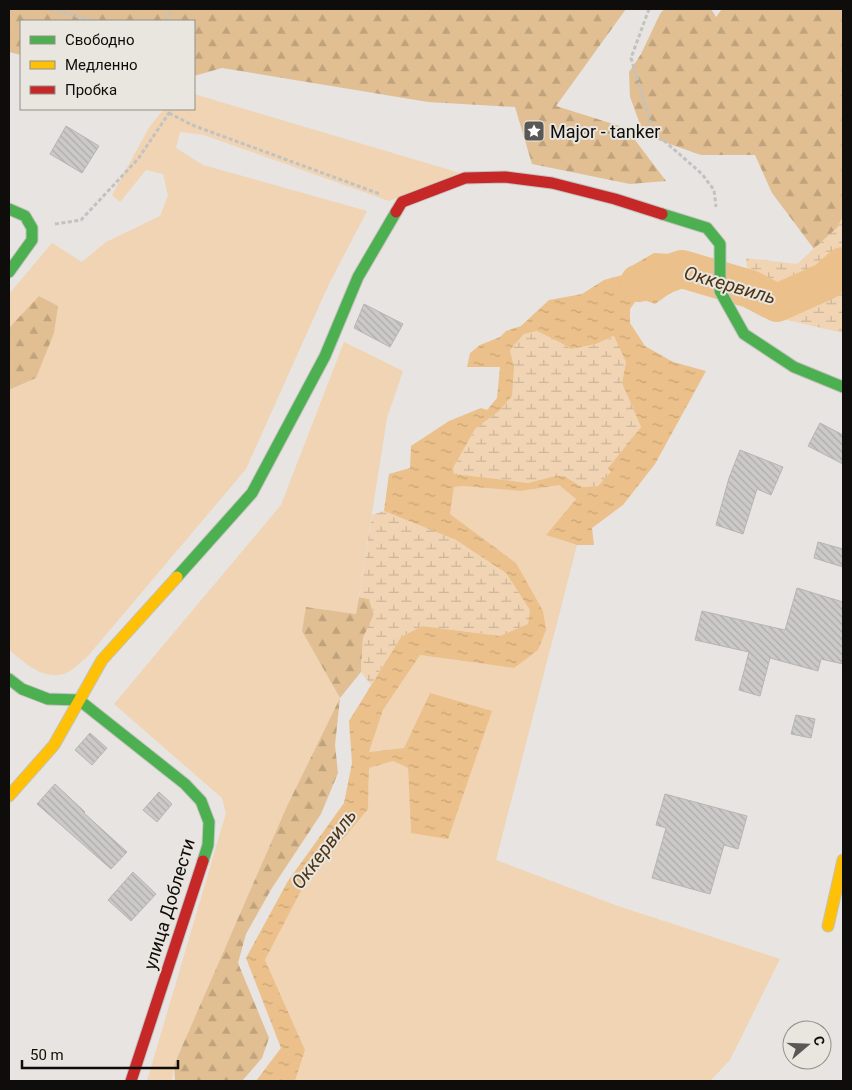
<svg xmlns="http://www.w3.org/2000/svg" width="852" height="1090" font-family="Roboto,sans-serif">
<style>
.green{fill:#f0d4b3}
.forest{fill:url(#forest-firs)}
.wetland{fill:url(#wetland-marsh)}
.water{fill:url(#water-ripples);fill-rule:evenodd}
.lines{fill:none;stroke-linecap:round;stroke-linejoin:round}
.river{stroke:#ebc08a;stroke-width:38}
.building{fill:url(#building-back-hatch);stroke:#b7b5b2}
.fast-casing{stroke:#c4c2bf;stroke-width:13}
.slow-casing{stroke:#c4c2bf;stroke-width:13}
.jam-casing{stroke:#c4c2bf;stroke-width:13}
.path{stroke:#c2c2c0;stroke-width:3;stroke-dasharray:4 2.5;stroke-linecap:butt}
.fast{stroke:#4caf50;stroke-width:11}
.slow{stroke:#ffc107;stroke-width:11}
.jam{stroke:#c62828;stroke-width:11}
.labels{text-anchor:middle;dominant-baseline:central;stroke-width:4;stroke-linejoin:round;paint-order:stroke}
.poi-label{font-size:18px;fill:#0e0d0b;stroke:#e9e5df;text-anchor:start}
.street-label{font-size:18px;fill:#0e0d0b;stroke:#e9e5df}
.water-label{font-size:19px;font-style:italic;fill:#4d3413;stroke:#e9e5df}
</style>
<defs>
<pattern id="forest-firs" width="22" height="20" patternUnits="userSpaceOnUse" patternTransform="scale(1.25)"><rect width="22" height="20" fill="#e1bf93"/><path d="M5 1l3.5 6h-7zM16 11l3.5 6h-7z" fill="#c0a37d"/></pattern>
<pattern id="wetland-marsh" width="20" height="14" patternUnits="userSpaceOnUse" patternTransform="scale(1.25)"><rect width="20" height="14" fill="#f0d4b3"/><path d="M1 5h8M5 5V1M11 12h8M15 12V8" fill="none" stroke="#cdb599"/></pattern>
<pattern id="water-ripples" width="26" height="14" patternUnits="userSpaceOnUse" patternTransform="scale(1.25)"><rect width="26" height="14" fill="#ebc08a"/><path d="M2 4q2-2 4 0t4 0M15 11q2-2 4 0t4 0" fill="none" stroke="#c8a476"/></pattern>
<pattern id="building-back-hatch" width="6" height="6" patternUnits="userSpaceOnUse" patternTransform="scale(1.25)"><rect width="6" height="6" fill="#cccac8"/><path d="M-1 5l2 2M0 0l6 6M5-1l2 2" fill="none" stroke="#aeacaa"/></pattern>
</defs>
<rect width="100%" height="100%" fill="#e7e4e1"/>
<path class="green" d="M194 94 460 173 389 201 204 135 180 132 176 148 203 165 367 211 328 286 246 469 87 657C81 661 75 669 68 672 46 683 25 663 9 650V390L36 378 9 328V294L52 243 82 262 106 242 160 216 168 195 163 174 146 170 120 202 112 195 150 126 164 109H194Z
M344 342 403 371 387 418 356 614 307 607 302 630 340 698 287 806 174 1065 172 1081H147L226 813 222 798 114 704 281 505Z
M559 485 576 499 546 535 577 545 496 860 615 905 780 959 730 1060 710 1081H295L305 1050 265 960 303 887 368 809 369 768 393 761 408 768 411 833 430 693 404 748 369 752 383 710 420 655 514 668 516 563 450 514 454 487 462 486 521 491Z"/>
<path class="forest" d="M9 9H626L556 106 626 128 666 181 630 184 532 164 515 107 428 102 222 68 194 76V21H21V55L9 52Z
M664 9H711L716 17 722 9H843V216L838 227 814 249 772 193 755 155H701L644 135 630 97 629 72 641 54 660 14Z
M39 296 58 306 54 333 36 378 9 390V328Z
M359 597 369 599 374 615 363 638 361 672 340 698 335 745 338 773 321 814 272 888 246 934 238 963 269 1038 262 1058 242 1081H175L174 1065 287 806 340 698 302 631 306 607 356 614Z"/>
<path class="wetland" d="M843 216V333L778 318 750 293 746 258 797 264 838 227Z
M537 331 561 343 571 349 596 344 615 336 626 362 622 383 641 427 608 468 612 472 598 486 582 487 564 476H555L528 483 454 475 453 468 475 429 499 411 514 367 510 350 524 334Z
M384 511 456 540 506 573 530 610 528 624 500 636 422 626 401 637 371 685 361 672 363 638 374 614 369 599 359 597 372 515Z"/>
<path class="water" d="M654 253 689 255 688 284 669 294 655 304 638 298 630 309V323L645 346 673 362 706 371 655 464 623 505 592 528 594 545H577L546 535 576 499 559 485 521 491 462 486 454 487 450 514 516 563 543 611 546 630 538 650 514 668 420 655 383 710 369 752 404 748 430 693 492 711 448 839 411 833 408 768 393 761 369 768 368 809 303 887 265 960 305 1050 295 1081H256L281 1048 246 958 288 881 344 803 352 763 349 721 401 637 422 626 500 636 528 624 530 610 506 573 456 540 384 511 389 474 410 468 411 446 449 421 481 408 487 410 497 398 500 367H467L470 353 480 345 500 337 506 331 521 326 549 300 582 294 604 280 626 274 635 264ZM537 331 561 343 571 349 596 344 614 336 626 362 622 383 641 427 608 468 611 472 598 486 582 487 564 476H555L528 483 454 474 453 468 475 429 499 411 512 396 514 367 510 350 524 334Z"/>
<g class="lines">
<path class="river" d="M639 283 682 269 750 289 777 303 826 281 843 266"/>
</g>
<path class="building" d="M66 126 99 146 82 173 50 154Z
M364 304 403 324 390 347 354 328Z
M820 423 843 435V464L808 446Z
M740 450 783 467 771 495 757 489 743 534 716 525 729 478Z
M818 542 843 549V567L814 558Z
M797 588 843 602V664L821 659 818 671 770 658 760 696 739 690 749 652 695 640 702 611 785 630Z
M796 715 815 719 811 738 791 734Z
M90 733 107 748 92 765 75 750Z
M55 784 85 812 84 813 127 852 111 869 37 804Z
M159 792 172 804 157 822 143 810Z
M665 794 747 816 738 849 724 845 710 894 652 878 666 828 656 825Z
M133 872 156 894 131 921 108 900Z"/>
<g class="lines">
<g class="fast-casing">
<path id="fast" d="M9 209 25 216 32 228V240L9 272
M662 214 707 228 720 244V291L744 334 794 367 843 387
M177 577 252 493 325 356 358 277 396 212
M9 679 22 689 48 699 79 700 185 784 201 801 209 822 208 845 203 861"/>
</g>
<g class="slow-casing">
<path id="slow" d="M9 796 54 745 102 660 177 577
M828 926 843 860"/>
</g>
<g class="jam-casing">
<path id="jam" d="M396 212 402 202 465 178 505 177 552 183 615 199 662 214
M131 1081 203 861"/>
</g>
<path class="path" d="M50 9 95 21
M649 9 631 58 653 131 702 174 714 190 716 207
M166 21 171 9
M169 113 192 125 380 194
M55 224 81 220 138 159 169 113V109"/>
<use href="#fast" class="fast"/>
<use href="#slow" class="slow"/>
<use href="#jam" class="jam"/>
</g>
<defs>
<g id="sight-square" transform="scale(1.125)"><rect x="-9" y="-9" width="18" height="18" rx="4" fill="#5a5856" stroke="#e9e5df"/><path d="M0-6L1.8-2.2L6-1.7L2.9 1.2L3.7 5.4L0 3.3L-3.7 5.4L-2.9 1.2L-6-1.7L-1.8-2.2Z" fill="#fff"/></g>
</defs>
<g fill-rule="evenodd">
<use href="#sight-square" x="534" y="131"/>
</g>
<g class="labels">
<g class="poi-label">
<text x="550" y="131">Major - tanker</text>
</g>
<g class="street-label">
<text transform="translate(169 904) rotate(-73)">улица Доблести</text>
</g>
<g class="water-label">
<text transform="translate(730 285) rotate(16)">Оккервиль</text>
<text transform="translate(324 849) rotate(-53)">Оккервиль</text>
</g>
</g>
<rect width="852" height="1090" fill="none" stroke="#0e0d0b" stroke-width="20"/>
<rect x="20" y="20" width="175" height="90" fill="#e9e5df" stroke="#918f8a"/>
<rect x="30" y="36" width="25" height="8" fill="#4caf50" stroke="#918f8a"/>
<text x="65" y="45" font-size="15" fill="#0e0d0b">Свободно</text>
<rect x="30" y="61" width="25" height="8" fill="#ffc107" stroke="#918f8a"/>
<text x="65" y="70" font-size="15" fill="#0e0d0b">Медленно</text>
<rect x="30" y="86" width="25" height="8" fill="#c62828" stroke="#918f8a"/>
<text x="65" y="95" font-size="15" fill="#0e0d0b">Пробка</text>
<g transform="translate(807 1045) rotate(71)"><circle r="24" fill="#e9e5df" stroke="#918f8a"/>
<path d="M0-4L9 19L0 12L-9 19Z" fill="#5a5856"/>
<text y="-8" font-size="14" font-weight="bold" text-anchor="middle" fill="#0e0d0b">С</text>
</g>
<path d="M22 1060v8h156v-8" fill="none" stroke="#0e0d0b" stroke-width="2.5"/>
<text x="30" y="1060" font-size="15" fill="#0e0d0b" stroke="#e9e5df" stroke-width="4" paint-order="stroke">50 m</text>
</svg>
